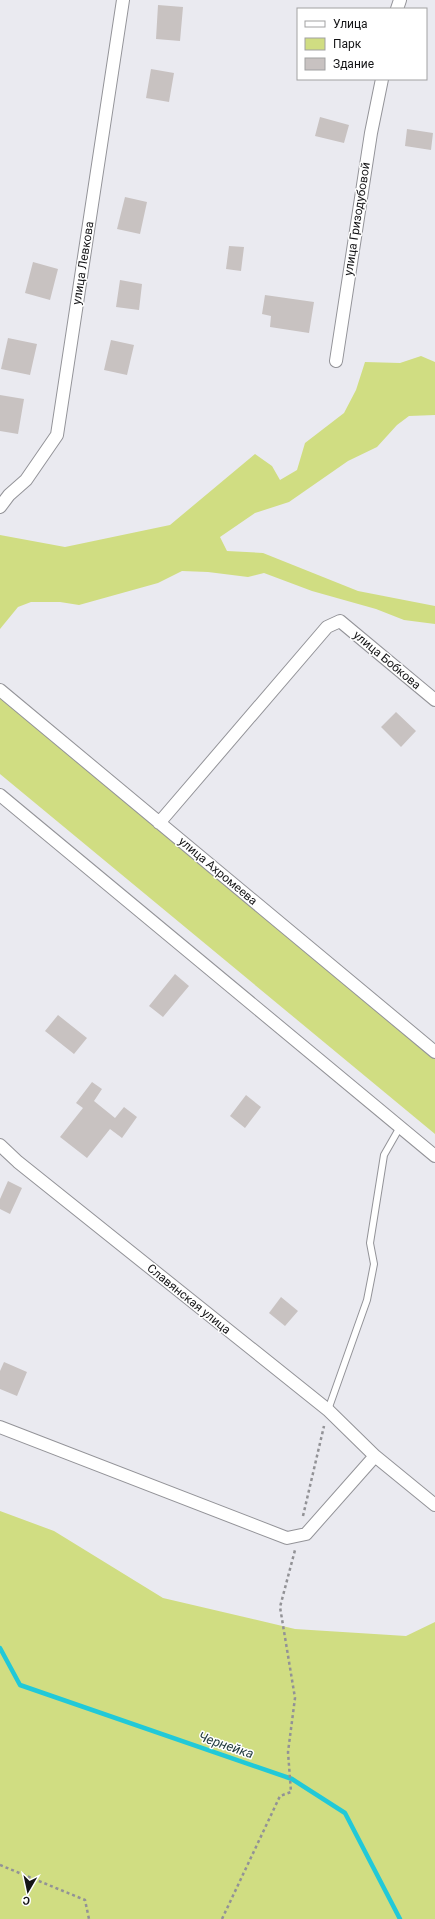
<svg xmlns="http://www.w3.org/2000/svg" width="435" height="1919" font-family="Roboto,sans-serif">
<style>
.green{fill:#d0dd82}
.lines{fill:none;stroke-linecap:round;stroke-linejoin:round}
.stream{stroke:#21c9d8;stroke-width:4.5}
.building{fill:#c8c2c1}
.service-casing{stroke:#939398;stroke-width:8}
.minor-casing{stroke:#939398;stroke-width:14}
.path{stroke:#929296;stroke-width:2.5;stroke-dasharray:3 3;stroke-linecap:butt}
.service{stroke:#fff;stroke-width:6}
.minor{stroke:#fff;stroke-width:12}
.labels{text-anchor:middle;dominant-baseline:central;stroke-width:3;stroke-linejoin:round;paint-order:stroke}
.street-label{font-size:12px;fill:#141416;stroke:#fff}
.water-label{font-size:13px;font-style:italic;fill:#223b3e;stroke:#fff}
</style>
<rect width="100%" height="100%" fill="#eaeaf0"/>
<path class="green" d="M421 356 435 362V415L409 416 397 425 377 447 348 461 289 502 255 513 220 537 227 551 263 553 358 591 435 606V624L404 620 376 609 312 591 264 573 248 577 208 572 182 571 158 583 79 605 60 602H31L18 607 0 629V535L65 547 170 525 255 454 272 466 280 480 297 470 305 443 344 413 356 390 365 362 400 363Z
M0 686 435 1052V1134L0 774Z
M0 1511 54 1531 163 1598 295 1629 406 1636 435 1622V1919H0Z"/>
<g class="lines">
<path class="stream" d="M0 1648 20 1685 292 1779 345 1813 400 1919"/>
</g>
<path class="building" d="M158 5 183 7 180 41 156 39Z
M151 69 174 73 169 102 146 98Z
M320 117 349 125 344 143 315 136Z
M407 129 433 133 431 150 405 146Z
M125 197 147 202 140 234 117 229Z
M229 246 244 247 241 271 226 269Z
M33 262 58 269 50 300 25 293Z
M120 280 142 284 139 310 116 307Z
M265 295 314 302 309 333 270 327 271 316 262 314Z
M8 338 37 344 30 375 1 369Z
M111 340 134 345 127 375 104 370Z
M0 395 24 399 18 434 0 431Z
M396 712 416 731 401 747 381 727Z
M175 974 189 986 163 1017 149 1006Z
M58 1015 87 1038 74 1054 45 1031Z
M92 1082 102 1089 94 1101 115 1118 124 1107 137 1117 122 1138 110 1129 87 1158 60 1137 83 1108 76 1103Z
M246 1095 261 1107 245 1128 230 1116Z
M8 1181 22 1188 10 1214 0 1209V1199Z
M281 1297 298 1311 285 1326 269 1313Z
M4 1362 27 1372 17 1396 0 1389V1371Z"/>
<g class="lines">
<g class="service-casing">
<path id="service" d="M328 1410 367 1300 374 1264 370 1243 384 1155 400 1127"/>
</g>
<g class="minor-casing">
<path id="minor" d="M397 9 400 0
M336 361 371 133 382 79
M0 507 9 495 26 480 57 435 123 0
M0 690 435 1052
M0 795 435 1156
M159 823 327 627 340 621 435 700
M0 1145 18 1162 328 1410 375 1456
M0 1427 287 1538 306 1534 375 1456 435 1505"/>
</g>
<path class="path" d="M303 1516 324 1426
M0 1865 85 1900 89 1919
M222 1919 280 1796 291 1792 288 1752 295 1698 280 1607 295 1550"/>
<use href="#service" class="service"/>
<use href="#minor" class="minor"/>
</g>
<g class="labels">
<g class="street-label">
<text transform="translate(357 219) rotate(-81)">улица Гризодубовой</text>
<text transform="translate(83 263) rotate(-81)">улица Левкова</text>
<text transform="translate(387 660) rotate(40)">улица Бобкова</text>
<text transform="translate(218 871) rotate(40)">улица Ахромеева</text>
<text transform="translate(189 1299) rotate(39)">Славянская улица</text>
</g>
<g class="water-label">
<text transform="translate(226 1745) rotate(19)">Чернейка</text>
</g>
</g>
<rect x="297" y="8" width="130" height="72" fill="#ffffff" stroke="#a1a1a2"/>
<rect x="305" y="21" width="20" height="6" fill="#ffffff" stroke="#a1a1a2"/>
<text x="333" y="28" font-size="12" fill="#141416">Улица</text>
<rect x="305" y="38" width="20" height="12" fill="#d0dd82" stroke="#a1a1a2"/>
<text x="333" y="48" font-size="12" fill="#141416">Парк</text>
<rect x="305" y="58" width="20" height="12" fill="#c8c2c1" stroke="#a1a1a2"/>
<text x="333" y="68" font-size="12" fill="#141416">Здание</text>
<g transform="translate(28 1891) rotate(189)" stroke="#ffffff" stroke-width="3" paint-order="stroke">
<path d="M0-3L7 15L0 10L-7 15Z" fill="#141416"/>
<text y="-6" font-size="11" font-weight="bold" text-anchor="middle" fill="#141416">С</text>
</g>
</svg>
